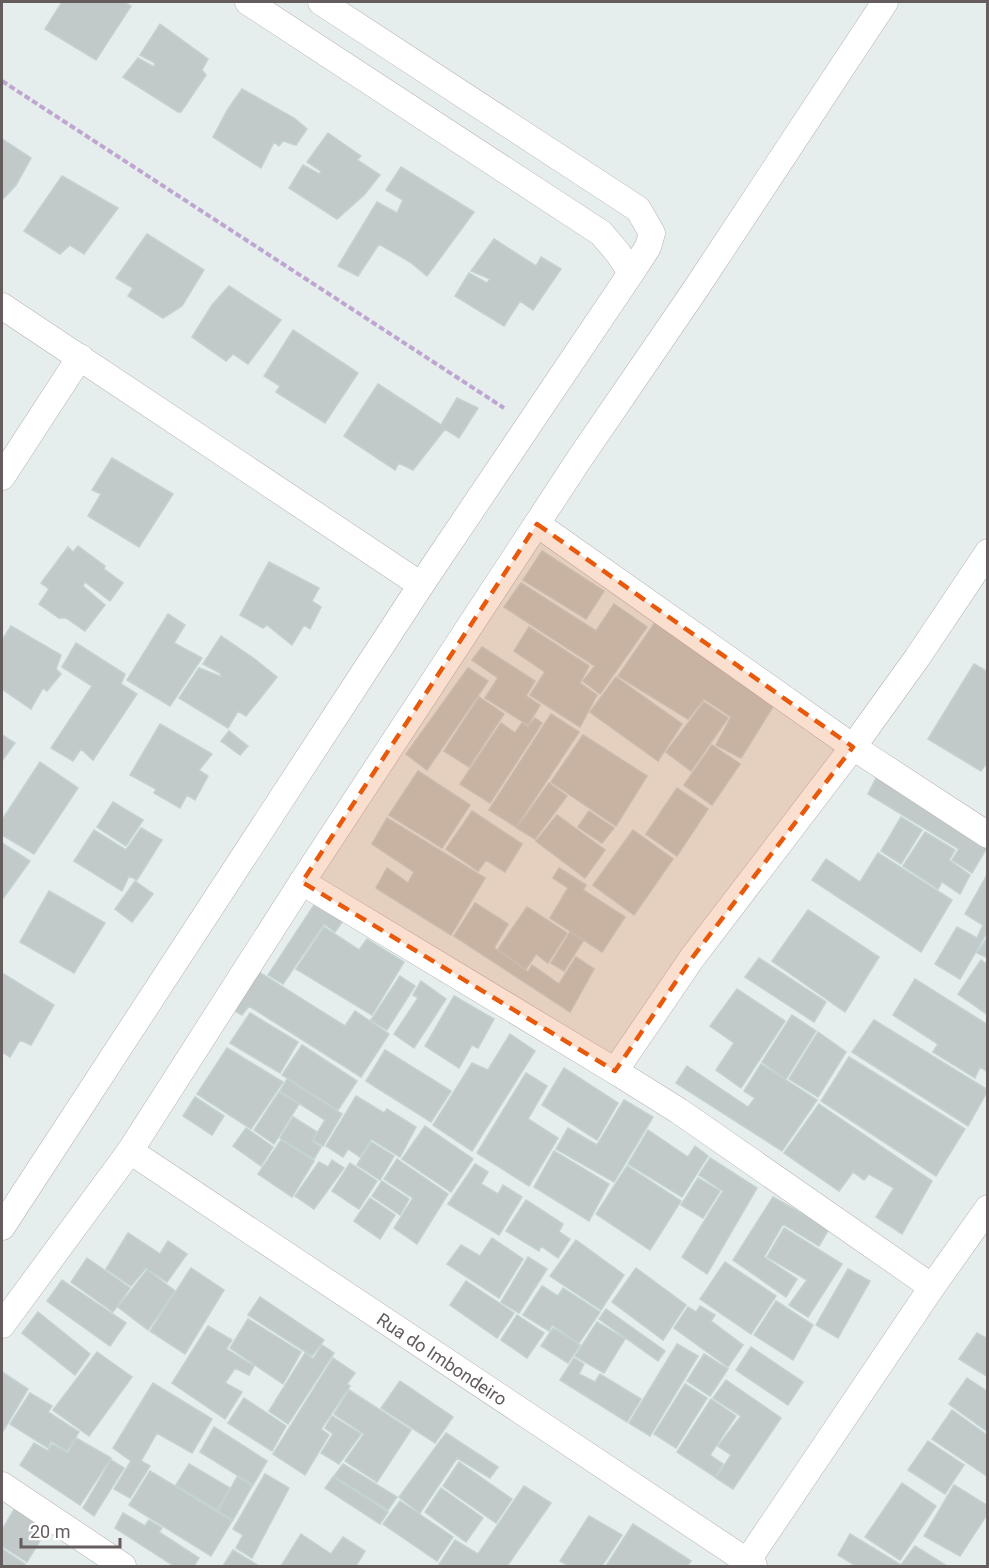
<svg xmlns="http://www.w3.org/2000/svg" width="989" height="1568" font-family="Roboto,sans-serif">
<style>
.building{fill:#c1c9c9;stroke:#c3d1d1;stroke-width:1.5}
.lines{fill:none;stroke-linecap:round;stroke-linejoin:round}
.street-casing{stroke:#b8b2b2;stroke-width:27}
.path{stroke:#bea6d1;stroke-width:4;stroke-dasharray:6 3;stroke-linecap:butt}
.street{stroke:#fff;stroke-width:26}
.marked{fill:#e8590c;fill-opacity:0.2;stroke:#e8590c;stroke-width:4.5;stroke-dasharray:12 8;stroke-linejoin:round}
.labels{text-anchor:middle;dominant-baseline:central;stroke-width:5;stroke-linejoin:round;paint-order:stroke}
.street-label{font-size:18px;fill:#645c5d;stroke:#fff}
</style>
<rect width="100%" height="100%" fill="#e5eded"/>
<path class="building" d="M62 2H124L131 6 96 60 45 29Z
M160 24 208 59 202 70 206 75 181 112H178L123 77 138 58 154 67 155 63 140 55Z
M242 89 294 118 307 129 296 145 283 141 279 146 274 142 261 168 213 137 228 109Z
M328 133 361 156 357 160 380 175 364 195 337 219 289 188 303 165 319 174 321 171 307 162Z
M2 139 31 158 16 185 2 200Z
M401 167 474 212 427 276 410 262 379 244 358 276 338 266 377 202 397 213 403 200 386 190Z
M62 176 118 208 84 254 70 245 60 254 24 231Z
M147 234 204 270 182 306 163 318 128 296 133 288 116 278Z
M494 239 536 266 541 257 561 269 533 310 520 301 504 326 455 296 469 273 487 283 490 279 471 271Z
M229 286 281 320 248 364 233 354 226 361 192 337 212 305Z
M293 330 358 373 325 423 276 392 280 386 264 376Z
M378 384 441 425 457 398 478 408 459 438 445 429 413 470 399 463 395 470 344 436Z
M112 458 173 494 139 547 88 516 101 494 92 490Z
M78 546 105 566 104 569 123 583 110 601 85 582 83 586 105 605 85 631 66 618H59L39 604 49 589 41 583 68 547 73 552Z
M542 551 604 591 586 619 523 580Z
M269 562 319 588 312 601 321 607 310 629 304 625 292 645 267 625 263 628 240 615Z
M521 583 596 631 614 604 647 627 600 694 583 681 595 666 504 607Z
M168 614 185 625 174 643 202 658 170 706 127 680Z
M656 621 776 702 741 758 716 745 731 717 704 699 688 719 618 676Z
M11 626 61 655 56 669 61 674 47 691 43 688 31 709 2 689V640Z
M529 627 589 666 580 683 597 695 580 727 530 695 545 672 514 651Z
M221 636 256 660 277 677 246 716 238 711 228 728 179 698 199 668 222 677 220 673 203 664Z
M76 643 125 674 121 684 137 694 93 760 81 749 73 761 51 748 92 686 62 667Z
M482 647 535 681 526 696 540 705 528 725 485 698 498 678 472 660Z
M974 664 988 672V765L986 764 981 771 928 739Z
M468 668 488 681 427 770 406 754Z
M616 677 682 724 658 761 590 712Z
M479 697 504 714 469 767 444 751Z
M704 702 728 718 691 771 666 752Z
M551 714 579 732 516 827 489 810Z
M535 718 542 723 490 803 460 784 501 723 515 733 522 723 528 727Z
M160 724 212 754 199 770 208 776 195 800 187 795 180 808 154 793 156 789 130 775Z
M229 731 248 746 240 755 221 741Z
M2 735 15 743 2 761Z
M583 735 647 776 616 826 551 782Z
M712 745 740 764 712 805 684 785Z
M40 762 78 788 34 854 2 835V820Z
M418 771 470 805 442 848 389 815Z
M879 772 988 846 972 873 952 860 959 849 868 794Z
M549 783 567 796 535 839 517 828Z
M677 788 708 809 677 856 646 834Z
M113 802 143 820 126 846 97 827Z
M472 811 522 844 505 872 486 860 478 871 446 849Z
M589 811 614 828 602 843 578 827Z
M557 815 605 850 585 878 536 841Z
M901 817 922 830 901 864 881 851Z
M387 818 485 878 451 935 376 888 387 868 408 883 414 872 372 844Z
M141 828 162 840 137 880 129 876 122 891 74 861 94 830 126 850Z
M633 830 673 859 634 915 593 885Z
M925 832 955 850 949 860 970 875 960 894 942 882 938 889 903 866Z
M2 843 30 861 2 900Z
M878 853 952 900 921 952 812 880 826 859 860 882Z
M559 868 586 885 583 890 625 917 602 952 550 918 568 888 553 878Z
M988 873V931L960 979 935 964 957 927 977 938 983 925 965 914Z
M135 881 153 894 132 922 115 909Z
M49 891 105 923 74 973 20 942Z
M475 903 508 924 494 948 528 972 532 965 559 984 576 957 594 969 570 1012 454 936Z
M314 905 343 921 335 932 324 924 283 984 268 975Z
M527 907 567 933 548 963 536 954 526 969 498 949Z
M808 910 879 957 845 1012 772 961Z
M324 927 359 950 367 939 404 962 372 1015 296 969Z
M570 932 583 941 564 971 551 963Z
M988 936V958L977 953Z
M759 958 826 1002 814 1022 745 977Z
M981 960 988 965V1015L958 994Z
M251 967 345 1026 355 1011 389 1034 361 1077 249 1006 242 1015 226 1006Z
M2 973 54 1005 31 1045 20 1040 10 1057 2 1052Z
M400 976 415 986 387 1030 371 1020Z
M915 979 988 1025V1072L980 1067 975 1078 933 1052 938 1044 893 1015Z
M421 981 446 999 414 1048 394 1034 418 998 413 995Z
M737 989 785 1021 741 1088 716 1070 734 1043 710 1026Z
M454 996 494 1019 478 1048 472 1045 459 1068 425 1046Z
M250 1013 298 1042 280 1073 230 1043Z
M792 1015 816 1031 786 1079 762 1062Z
M874 1020 988 1090 968 1126 852 1052Z
M818 1032 846 1052 818 1097 789 1079Z
M510 1034 535 1051 472 1151 433 1125 472 1063 488 1070Z
M302 1045 357 1081 338 1110 282 1075Z
M227 1048 283 1082 251 1129 197 1094Z
M385 1050 451 1091 431 1122 366 1081Z
M849 1057 965 1129 936 1176 821 1101Z
M761 1064 817 1100 782 1151 676 1083 687 1066 748 1107 755 1098 744 1091Z
M564 1068 618 1103 597 1140 542 1105Z
M526 1073 547 1086 528 1119 558 1138 529 1186 477 1153Z
M287 1079 342 1114 323 1146 313 1140 325 1120 280 1091Z
M279 1092 299 1104 274 1144 254 1130Z
M356 1096 384 1113 387 1109 416 1127 400 1157 371 1139 360 1157 348 1149 343 1157 326 1146Z
M195 1097 224 1116 212 1135 183 1116Z
M624 1100 653 1117 614 1182 556 1149 568 1128 597 1145Z
M819 1104 932 1181 902 1234 876 1217 894 1188 869 1174 864 1180 853 1172 839 1191 784 1153Z
M293 1117 317 1132 312 1141 321 1147 314 1159 280 1138Z
M425 1126 473 1159 451 1192 402 1159Z
M246 1128 273 1147 261 1166 233 1146Z
M648 1130 688 1157 695 1146 708 1156 682 1197 628 1164Z
M281 1140 314 1161 292 1197 258 1174Z
M371 1142 394 1156 380 1180 357 1165Z
M554 1151 609 1184 589 1221 534 1187Z
M710 1158 757 1188 707 1274 682 1257 723 1191 699 1175Z
M397 1159 448 1194 417 1244 394 1228 413 1198 384 1179Z
M332 1160 344 1168 314 1209 295 1196 319 1162 328 1167Z
M350 1163 377 1181 359 1209 332 1191Z
M475 1164 488 1172 481 1184 498 1194 503 1185 522 1197 499 1235 448 1204Z
M627 1166 681 1201 650 1250 596 1214Z
M698 1178 720 1191 703 1218 681 1205Z
M382 1181 409 1199 400 1215 372 1196Z
M773 1197 829 1229 819 1246 783 1224 764 1257 797 1279 786 1297 733 1260Z
M370 1198 395 1215 380 1239 354 1221Z
M526 1200 563 1224 559 1232 570 1239 558 1258 541 1246 539 1251 506 1231Z
M784 1228 842 1264 808 1317 789 1305 807 1280 767 1257Z
M128 1233 160 1254 168 1241 187 1254 167 1282 146 1268 131 1286 106 1269Z
M492 1238 523 1259 499 1298 447 1264 461 1245 480 1256Z
M576 1240 624 1275 601 1310 550 1276Z
M528 1257 547 1269 519 1313 501 1302Z
M87 1258 130 1288 113 1312 71 1282Z
M725 1262 776 1296 751 1334 700 1299Z
M191 1268 224 1290 185 1354 150 1331Z
M636 1268 686 1305 663 1340 612 1302Z
M848 1269 870 1281 838 1338 816 1325Z
M147 1270 175 1291 148 1330 118 1307Z
M62 1280 126 1323 110 1346 47 1301Z
M466 1281 514 1313 497 1338 450 1305Z
M542 1286 558 1296 563 1288 600 1312 579 1343 552 1325 549 1331 523 1315Z
M260 1297 324 1340 312 1356 248 1315Z
M776 1301 813 1325 793 1360 754 1335Z
M700 1306 715 1315 711 1321 743 1345 728 1367 674 1328 688 1307 696 1312Z
M606 1309 665 1351 658 1361 599 1319Z
M38 1312 90 1354 75 1375 22 1333Z
M517 1315 544 1333 527 1358 501 1340Z
M248 1319 301 1352 283 1384 230 1348Z
M597 1322 625 1339 604 1373 575 1356Z
M208 1326 232 1340 226 1349 254 1366 249 1375 235 1368 225 1383 242 1392 225 1419 172 1383Z
M553 1328 580 1345 568 1363 541 1346Z
M977 1333 988 1339V1377L959 1359Z
M677 1344 698 1356 650 1436 629 1423Z
M322 1345 334 1353 288 1424 269 1411 305 1353 313 1359Z
M751 1347 803 1382 788 1405 736 1370Z
M97 1352 132 1377 89 1436 53 1410Z
M704 1354 728 1369 710 1396 687 1381Z
M333 1358 355 1373 347 1384 350 1386 321 1429 329 1435 305 1475 273 1454Z
M574 1358 584 1364 579 1374 595 1382 600 1374 641 1399 627 1422 560 1380Z
M2 1372 28 1389 2 1433Z
M967 1378 988 1392V1432L949 1404Z
M726 1380 781 1418 733 1489 716 1478 731 1455 718 1446 741 1416 713 1398Z
M400 1381 453 1417 435 1443 381 1408Z
M153 1383 212 1419 192 1453 157 1433 141 1461 150 1466 130 1498 114 1489 131 1461 113 1448Z
M685 1384 707 1398 676 1448 654 1434Z
M349 1390 411 1430 377 1482 345 1461 364 1434 334 1414Z
M30 1393 52 1406 48 1412 79 1432 67 1451 51 1441 48 1448 10 1424Z
M244 1398 286 1426 272 1451 228 1423Z
M711 1399 736 1416 710 1455 723 1464 715 1477 677 1452Z
M952 1410 988 1436 987 1476 932 1439Z
M332 1416 361 1434 339 1464 321 1453 333 1434 325 1428Z
M214 1427 267 1461 253 1485 200 1452Z
M446 1433 498 1467 490 1478 457 1458 420 1513 399 1497Z
M76 1438 111 1458 80 1505 20 1465 34 1443 48 1451 52 1444 68 1453Z
M928 1441 964 1465 945 1494 908 1470Z
M111 1460 124 1468 94 1516 83 1508Z
M459 1462 512 1499 496 1523 443 1486Z
M189 1464 230 1488 217 1510 176 1485Z
M343 1464 397 1497 388 1510 334 1476Z
M150 1471 232 1521 211 1556 129 1505Z
M265 1474 289 1488 252 1558 236 1548 243 1535 233 1529Z
M237 1477 252 1486 233 1520 218 1511Z
M333 1477 388 1512 380 1524 325 1488Z
M902 1483 936 1506 900 1560 865 1537Z
M954 1485 988 1506V1513L960 1556 924 1536Z
M524 1486 551 1503 507 1566H438L455 1540 478 1554Z
M441 1488 483 1518 466 1542 425 1512Z
M400 1501 453 1537 437 1561 383 1524Z
M16 1506 49 1526 27 1562 2 1546V1530Z
M123 1513 145 1526 149 1520 162 1528 159 1532 199 1558 194 1566H174L115 1528Z
M589 1516 622 1535 602 1566H569L560 1561Z
M633 1524 691 1561 687 1566H606Z
M301 1534 331 1554 343 1537 365 1551 356 1566H281Z
M850 1534 901 1565 915 1546 947 1566H856L838 1555Z
M2 1549 25 1564 24 1566H2Z
M233 1550 259 1566H223Z"/>
<g class="lines">
<g class="street-casing">
<g id="street">
<path d="M248 2 601 233 618 253 631 273"/>
<path d="M2 306 421 585"/>
<path d="M2 477 80 357"/>
<path d="M537 524 853 747 988 835"/>
<path d="M302 882 615 1071"/>
<path id="s1" d="M130 1151 754 1566"/>
<path d="M2 1227 421 585 631 273 648 247 652 233 638 209 321 2"/>
<path d="M932 1287 679 1111 615 1071 692 958 853 747 917 658 988 552"/>
<path d="M2 1325 130 1151 302 882 580 458 695 290 885 2"/>
<path d="M2 1485 123 1566"/>
<path d="M744 1566 932 1287 988 1208"/>
</g>
</g>
<path class="path" d="M2 81 504 408"/>
<use href="#street" class="street"/>
</g>
<path class="marked" d="M537 524 853 747 692 958 615 1071 302 882Z"/>
<g class="labels">
<g class="street-label">
<text stroke="none"><textPath href="#s1" startOffset="375">Rua do Imbondeiro</textPath></text>
</g>
</g>
<rect width="989" height="1568" fill="none" stroke="#645c5d" stroke-width="6"/>
<path d="M21 1538v9h99v-9" fill="none" stroke="#645c5d" stroke-width="3"/>
<text x="30" y="1538" font-size="18" fill="#645c5d" stroke="#ffffff" stroke-width="4.5" paint-order="stroke">20 m</text>
</svg>
